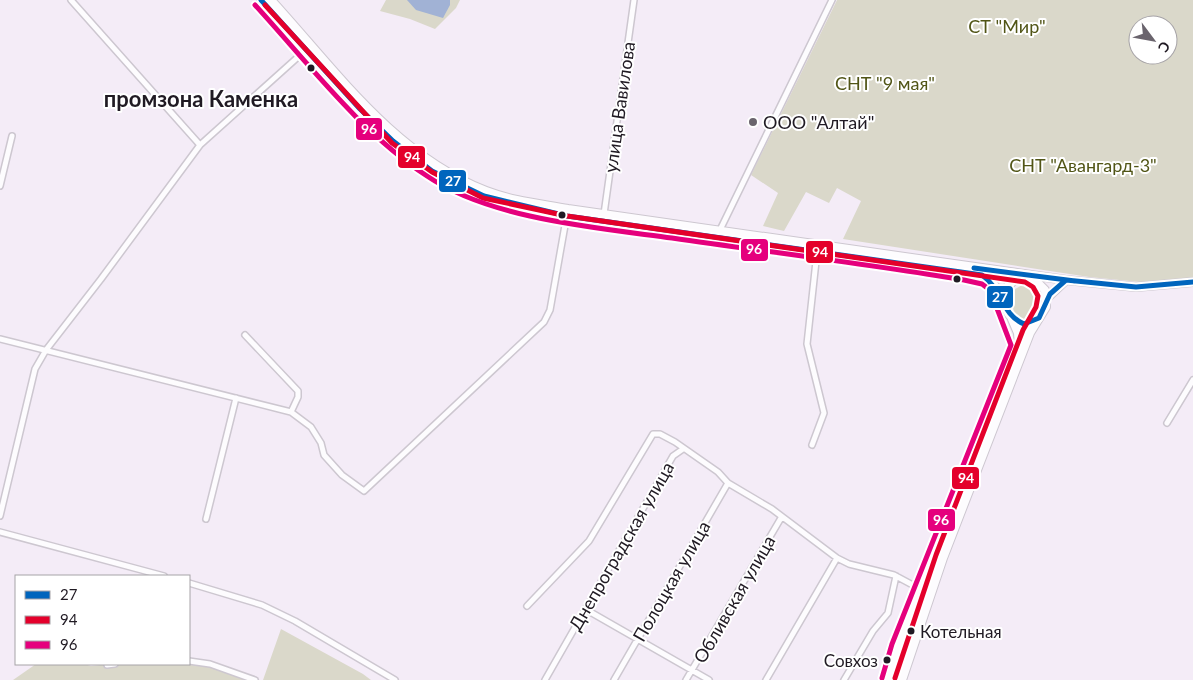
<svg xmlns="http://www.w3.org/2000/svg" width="1193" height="680" font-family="Lato,sans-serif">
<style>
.green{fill:#dad8ca;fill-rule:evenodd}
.water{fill:#a1b2d5}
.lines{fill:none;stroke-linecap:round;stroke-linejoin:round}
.street-casing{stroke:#cdc7d0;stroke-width:8}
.primary-casing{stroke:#cdc7d0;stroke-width:10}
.street{stroke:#fdfcfe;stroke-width:5}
.primary{stroke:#fdfcfe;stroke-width:8}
.bus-1-casing{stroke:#fff;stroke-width:9}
.bus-2-casing{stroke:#fff;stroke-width:9}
.bus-3-casing{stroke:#fff;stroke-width:9}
.bus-1{stroke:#0065bd;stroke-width:5}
.bus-2{stroke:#e4002b;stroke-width:5}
.bus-3{stroke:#e5007d;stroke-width:5}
.bus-dot{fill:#201a23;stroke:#fff;stroke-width:2}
.poi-dot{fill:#6a646d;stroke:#fff;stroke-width:2}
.labels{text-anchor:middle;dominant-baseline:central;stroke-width:4;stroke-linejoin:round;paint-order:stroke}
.bus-label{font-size:17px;fill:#201a23;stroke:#fff;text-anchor:start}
.park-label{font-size:18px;fill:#515516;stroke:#fff}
.street-label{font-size:18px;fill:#201a23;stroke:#fff}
.poi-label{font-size:18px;fill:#201a23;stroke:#fff;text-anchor:start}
.district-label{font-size:22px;font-weight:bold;fill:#201a23;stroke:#fff}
.line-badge{stroke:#fff;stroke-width:2}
.badge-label{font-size:14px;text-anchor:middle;font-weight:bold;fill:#fff}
</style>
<rect width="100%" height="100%" fill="#f4ecf7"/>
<path class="green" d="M386 0H460L456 8 435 29 410 19 380 11Z
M837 0H1193V278L1150 283 1089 277 843 239 861 201 837 188 829 203 806 192 784 231 763 226 778 193 751 175ZM1138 25H1168V55H1138Z
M1028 282 1039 289C1047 302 1040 316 1025 320L1014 313 1012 302 1015 289Z
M281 629 363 674 371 680H263Z
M189 660 257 680H13L36 664H84L91 666 110 664H189Z"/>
<path class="water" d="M407 0H450V5L443 18 416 10Z"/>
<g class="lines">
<g class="street-casing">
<path id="street" d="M71 0 200 145
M0 186 12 136
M604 214 634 0
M719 232 832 0
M245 335 298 391V397L291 412
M0 339 291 412 311 427 321 443 324 455 342 475 364 491 544 322 550 310 567 214
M1167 423 1193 380
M812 445 824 413 807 344 817 252
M0 516 35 369 46 350 101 279 200 145 308 48
M206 519 236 398
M0 532 164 576
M189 583 262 605 295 621 395 680
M527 606 589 541 653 434H660L675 442 718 472 728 483 772 509 837 558 849 564 894 575 922 590
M585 609 709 680
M189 661 210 664 255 680
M107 665 115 664
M545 680 673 456 683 449
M614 680 728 483
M686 680 781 518
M766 680 837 558
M844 680 873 631 888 613 896 576"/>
</g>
<g class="primary-casing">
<path id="primary" d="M261 0 360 109 393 141 432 171 484 196 567 216 982 275C1010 290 996 316 1024 324L1038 320 1046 307 1045 290 1032 277
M271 0C335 70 394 155 486 191 512 201 541 204 568 209L1066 280 1136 287 1193 282
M1003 298 1008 286 1021 274
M1047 298 1066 280
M889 680 899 647 1019 346 1018 333 1012 319
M902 680 943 558 1030 333 1038 320"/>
</g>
<use href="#street" class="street"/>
<use href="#primary" class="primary"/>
<g class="bus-1-casing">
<path id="bus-1" d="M261 0 360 109 393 141 432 171 484 196 567 216 982 275C1003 290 1001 314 1024 324L1039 318 1050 294 1066 280 1136 287 1193 282
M974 268 1075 281"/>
</g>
<g class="bus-2-casing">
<path id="bus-2" d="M265 5 392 143 432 172 483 198 567 216 1025 282 1033 287 1038 296 1036 307 1023 330 936 555 895 678"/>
</g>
<g class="bus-3-casing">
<path id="bus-3" d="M255 5C309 64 360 132 427 176 490 219 598 228 672 238 769 252 867 264 964 280L982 284 990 290 1011 345 892 644 882 678"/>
</g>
<use href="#bus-1" class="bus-1"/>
<use href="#bus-2" class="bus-2"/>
<use href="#bus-3" class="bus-3"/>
</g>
<g class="bus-dot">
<circle cx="311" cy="68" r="4.5"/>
<circle cx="562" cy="215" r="4.5"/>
<circle cx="957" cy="279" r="4.5"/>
<circle cx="911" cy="631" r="4.5"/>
<circle cx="887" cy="660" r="4.5"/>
</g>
<circle class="poi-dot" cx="753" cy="122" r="5"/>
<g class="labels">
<g class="bus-label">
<text x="920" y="631">Котельная</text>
<text x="878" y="660" text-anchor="end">Совхоз</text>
</g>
<g class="park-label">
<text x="1007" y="26">СТ "Мир"</text>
<text x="885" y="83">СНТ "9 мая"</text>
<text x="1083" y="165">СНТ "Авангард-3"</text>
</g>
<g class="street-label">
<text transform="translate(619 107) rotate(-82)">улица Вавилова</text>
<text transform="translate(621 546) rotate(-60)">Днепроградская улица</text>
<text transform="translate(671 581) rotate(-60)">Полоцкая улица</text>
<text transform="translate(734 599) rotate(-60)">Обливская улица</text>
</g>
<g class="poi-label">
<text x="763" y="122">ООО "Алтай"</text>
</g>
<g class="district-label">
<text x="201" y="98">промзона Каменка</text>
</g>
</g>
<g class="line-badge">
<rect x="355" y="117" width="28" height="24" rx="5" fill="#e5007d"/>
<rect x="397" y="145" width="29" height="24" rx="5" fill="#e4002b"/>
<rect x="438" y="169" width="29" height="24" rx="5" fill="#0065bd"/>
<rect x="740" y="238" width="29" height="24" rx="5" fill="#e5007d"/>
<rect x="805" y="240" width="29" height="24" rx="5" fill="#e4002b"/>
<rect x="986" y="285" width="28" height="24" rx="5" fill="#0065bd"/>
<rect x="951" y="466" width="29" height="24" rx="5" fill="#e4002b"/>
<rect x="927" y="508" width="29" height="24" rx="5" fill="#e5007d"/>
</g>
<g class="badge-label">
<text x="369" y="134">96</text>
<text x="412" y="162">94</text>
<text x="453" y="186">27</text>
<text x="754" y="254">96</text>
<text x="820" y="257">94</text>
<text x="1000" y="302">27</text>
<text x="966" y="483">94</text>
<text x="941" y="525">96</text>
</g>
<rect x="15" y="575" width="175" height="90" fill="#ffffff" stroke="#a6a3a7"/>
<rect x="25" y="591" width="25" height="8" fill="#0065bd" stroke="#a6a3a7"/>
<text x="60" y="600" font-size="15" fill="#201a23">27</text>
<rect x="25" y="616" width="25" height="8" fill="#e4002b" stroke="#a6a3a7"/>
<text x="60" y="625" font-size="15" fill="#201a23">94</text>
<rect x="25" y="641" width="25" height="8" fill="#e5007d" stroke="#a6a3a7"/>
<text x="60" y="650" font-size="15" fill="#201a23">96</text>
<g transform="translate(1153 40) rotate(122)"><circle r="24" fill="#ffffff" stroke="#a6a3a7"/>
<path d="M0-4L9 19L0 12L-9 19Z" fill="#6a646d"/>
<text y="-8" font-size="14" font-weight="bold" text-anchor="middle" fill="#201a23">С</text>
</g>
</svg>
